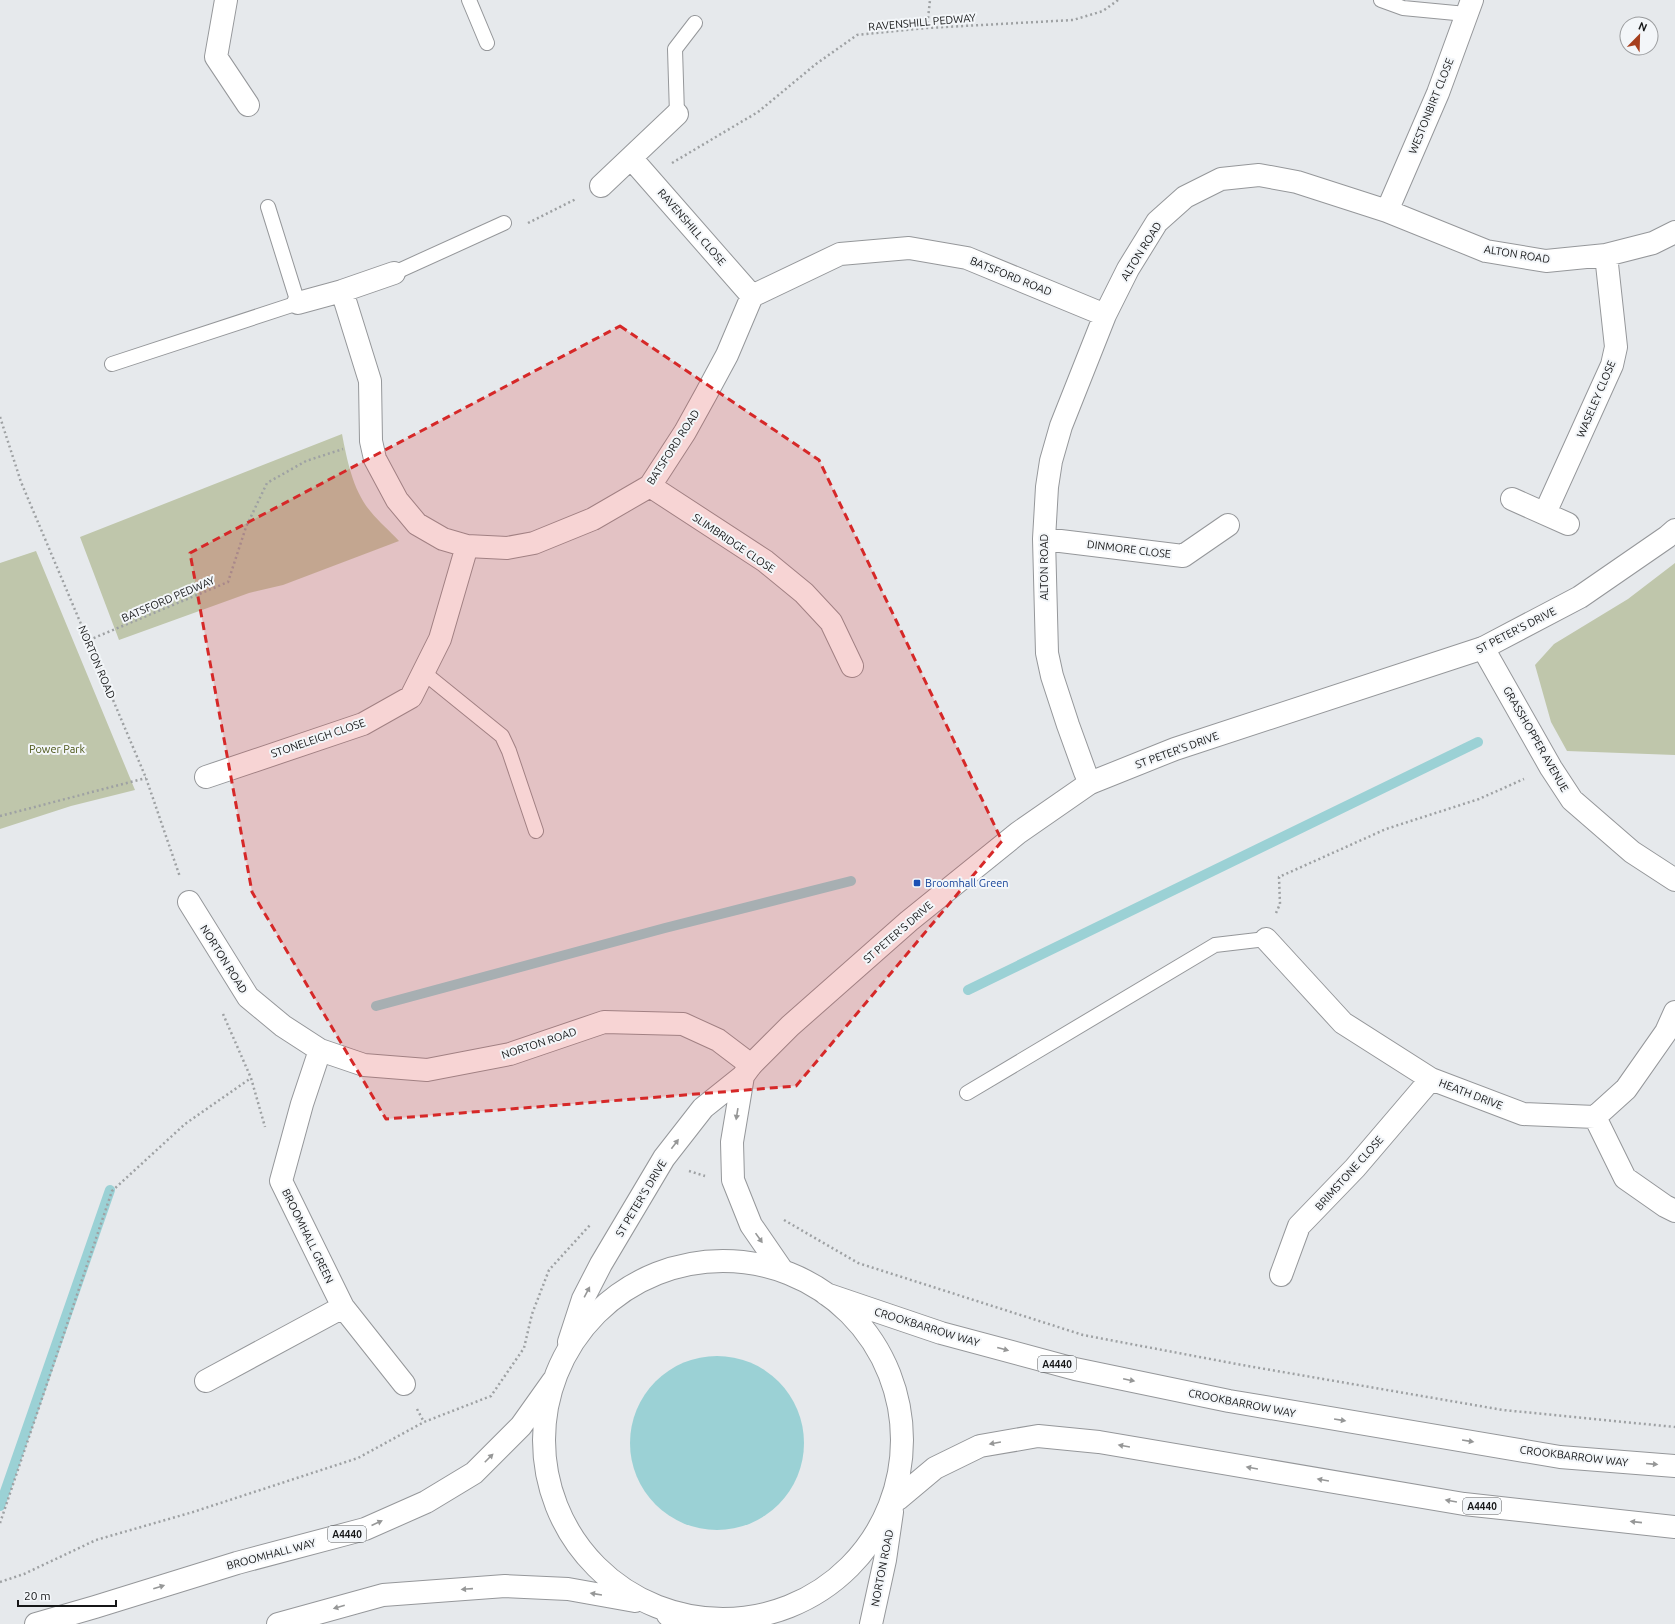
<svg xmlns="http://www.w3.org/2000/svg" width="1675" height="1624" font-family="Ubuntu,sans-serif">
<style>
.green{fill:#bfc6ab}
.water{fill:#9bd1d5}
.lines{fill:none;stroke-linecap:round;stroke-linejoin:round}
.stream{stroke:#9bd1d5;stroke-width:10}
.service-casing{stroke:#95979a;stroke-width:16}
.minor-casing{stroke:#95979a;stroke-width:24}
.tertiary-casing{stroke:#95979a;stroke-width:24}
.trunk-casing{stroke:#95979a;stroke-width:24}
.path{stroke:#9ea1a3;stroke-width:2.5;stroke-dasharray:2 3;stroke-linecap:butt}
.service{stroke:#fff;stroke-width:14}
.minor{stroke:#fff;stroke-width:22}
.tertiary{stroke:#fff;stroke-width:22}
.trunk{stroke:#fff;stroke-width:22}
.oneway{fill:#969797}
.marked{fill:#d62828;fill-opacity:0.2;stroke:#d62828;stroke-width:3;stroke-dasharray:8 5;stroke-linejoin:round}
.transit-dot{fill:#1a4fb4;stroke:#f3f6f9;stroke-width:1.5}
.labels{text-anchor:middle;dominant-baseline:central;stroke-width:4;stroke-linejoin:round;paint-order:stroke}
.shield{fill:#f3f6f9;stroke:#585a5c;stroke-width:1}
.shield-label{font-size:10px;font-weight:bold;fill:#161718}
.street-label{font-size:11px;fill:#161718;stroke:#f3f6f9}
.park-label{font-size:11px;fill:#4b5516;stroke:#f3f6f9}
.transit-label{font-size:11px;fill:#164399;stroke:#f3f6f9;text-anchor:start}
</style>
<rect width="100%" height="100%" fill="#e6e9ec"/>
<path class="green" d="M342 434C347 460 353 491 371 512 379 522 390 531 399 541L283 585 249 593 119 640 80 537Z
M36 551 135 790 71 806 0 829V563Z
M1675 563V755L1567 751 1551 722 1535 665 1554 644 1628 599Z"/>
<path class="water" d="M630 1443a87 87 0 1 1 174 0a87 87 0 1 1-174 0Z"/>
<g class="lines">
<path class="stream" d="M968 990 1478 742
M376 1006 665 928 851 881
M0 1506 110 1190"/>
<g class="service-casing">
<path id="service" d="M469 0 487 43
M1381 0 1403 8 1466 14
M677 114 675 49 695 23
M394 273 504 223
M112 364 298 303 268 207
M423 672 502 736 509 751 536 831
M967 1093 1215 945 1266 939"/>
</g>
<g class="minor-casing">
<path id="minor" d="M226 0 216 57 248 105
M631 158 752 296
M601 186 677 114
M1387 211 1438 93 1472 0
M342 291 370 381 371 441 375 459 397 500 417 524 443 539 467 546 507 548 534 543 593 519 650 486 685 432 706 394 727 355 752 296 840 254 909 248 967 258 1105 315
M298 303 342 291 394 273
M650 486 765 561 804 593 831 622 852 666
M1512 499 1568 524
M1545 513 1612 365 1616 347 1606 255
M1044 539 1183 556 1228 525
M1483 648 1551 768 1572 800 1632 852 1675 880
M206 777 363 724 411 697 440 639 467 546
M1090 783 1085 772 1068 725 1052 676 1047 653 1044 539 1047 487 1051 461 1061 426 1105 315 1128 269 1157 222 1185 197 1221 179 1259 175 1297 182 1387 211 1486 251 1546 261 1606 255 1653 243 1675 232
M189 902 248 997 283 1026 320 1050 364 1065 427 1070 510 1054 604 1022 683 1024 718 1040 751 1065
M1266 939 1343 1023 1431 1079 1523 1114 1595 1117 1626 1089 1666 1032 1675 1012
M320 1050 302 1104 281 1181 343 1307 404 1384
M1595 1117 1625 1178 1665 1206 1675 1211
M1281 1275 1299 1226 1355 1168 1431 1079
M206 1381 343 1307"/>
</g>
<g class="tertiary-casing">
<path id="tertiary" d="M743 1076 732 1142 733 1180 751 1225 782 1270
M569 1342 583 1299 601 1264 664 1158 703 1108 743 1076 751 1065 790 1026 909 921 1018 833 1090 783 1175 749 1483 648 1580 597 1667 537 1675 530
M668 1615 680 1624
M871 1624 885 1560 892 1512"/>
</g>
<g class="trunk-casing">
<path id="trunk" d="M544 1440a179 179 0 1 1 358 0a179 179 0 1 1-358 0Z
M826 1294 941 1333 1075 1369 1229 1401 1560 1457 1675 1466
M898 1499 935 1468 980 1446 1038 1436 1099 1442 1464 1504 1675 1527
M36 1624 95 1607 237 1563 365 1529 426 1502 474 1473 521 1426 553 1381
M278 1624 383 1595 505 1586 568 1589 635 1601"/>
</g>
<path class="path" d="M927 28 930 0
M672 163 758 112 816 64 857 35 927 28 1073 20 1103 11 1118 0
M528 223 576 199
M0 417 21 482 146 778 180 877
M89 640 228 582 246 527 267 483 306 461 343 449
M0 816 146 778
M1276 913 1280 904 1279 877 1386 829 1479 799 1524 779
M223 1014 251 1078 265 1127
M689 1171 705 1176
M784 1220 858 1263 1083 1335 1242 1365 1503 1410 1675 1427
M417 1409 424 1422
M0 1523 112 1191 185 1124 251 1078
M0 1582 24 1574 96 1540 193 1512 358 1458 424 1422 491 1396 524 1348 532 1314 549 1270 590 1225"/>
<use href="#service" class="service"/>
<use href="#minor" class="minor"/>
<use href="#tertiary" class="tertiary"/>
<use href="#trunk" class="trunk"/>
</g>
<defs><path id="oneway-solid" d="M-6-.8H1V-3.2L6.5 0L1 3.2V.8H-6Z"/></defs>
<g class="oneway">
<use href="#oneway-solid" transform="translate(737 1114) rotate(99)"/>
<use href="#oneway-solid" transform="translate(675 1144) rotate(-53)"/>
<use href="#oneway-solid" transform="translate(759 1238) rotate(55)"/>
<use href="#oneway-solid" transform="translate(587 1292) rotate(-62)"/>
<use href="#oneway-solid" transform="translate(1003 1349) rotate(15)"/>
<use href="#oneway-solid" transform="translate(1129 1380) rotate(12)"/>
<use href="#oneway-solid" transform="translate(1340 1420) rotate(9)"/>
<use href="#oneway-solid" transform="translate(1468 1441) rotate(9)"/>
<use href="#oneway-solid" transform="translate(995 1443) rotate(170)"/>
<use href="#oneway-solid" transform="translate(1124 1446) rotate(-170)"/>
<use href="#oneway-solid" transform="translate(489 1458) rotate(-45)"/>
<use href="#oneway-solid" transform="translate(1652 1464) rotate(5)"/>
<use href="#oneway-solid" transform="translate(1252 1468) rotate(-170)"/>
<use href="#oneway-solid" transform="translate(1323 1480) rotate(-170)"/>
<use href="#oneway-solid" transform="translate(1451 1501) rotate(-170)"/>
<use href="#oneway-solid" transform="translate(1636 1522) rotate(-174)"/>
<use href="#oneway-solid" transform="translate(377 1523) rotate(-24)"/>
<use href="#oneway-solid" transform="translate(159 1587) rotate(-17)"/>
<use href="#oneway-solid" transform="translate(467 1589) rotate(176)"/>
<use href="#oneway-solid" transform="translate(596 1594) rotate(-171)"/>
<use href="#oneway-solid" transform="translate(339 1607) rotate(164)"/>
</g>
<path class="marked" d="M620 326 819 460 1002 841 796 1086 386 1119 252 892 190 553Z"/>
<rect class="transit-dot" x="913" y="879" width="8" height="8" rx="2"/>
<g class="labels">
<g class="shield">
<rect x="1038" y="1356" width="38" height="16" rx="3"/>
<rect x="1463" y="1498" width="38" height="16" rx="3"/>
<rect x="328" y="1526" width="38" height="16" rx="3"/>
</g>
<g class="shield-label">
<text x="1057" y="1364">A4440</text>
<text x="1482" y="1506">A4440</text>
<text x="347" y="1534">A4440</text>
</g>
<g class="street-label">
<text transform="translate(922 22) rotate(-5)">RAVENSHILL PEDWAY</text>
<text transform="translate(1431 106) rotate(-68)">WESTONBIRT CLOSE</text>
<text transform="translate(692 227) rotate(49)">RAVENSHILL CLOSE</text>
<text transform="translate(1141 251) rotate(-58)">ALTON ROAD</text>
<text transform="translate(1517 254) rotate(9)">ALTON ROAD</text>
<text transform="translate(1011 276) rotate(22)">BATSFORD ROAD</text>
<text transform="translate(1596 399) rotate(-67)">WASELEY CLOSE</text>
<text transform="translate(673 447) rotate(-57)">BATSFORD ROAD</text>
<text transform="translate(734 543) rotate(34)">SLIMBRIDGE CLOSE</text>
<text transform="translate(1129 549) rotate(7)">DINMORE CLOSE</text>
<text transform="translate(1044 567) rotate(-90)">ALTON ROAD</text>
<text transform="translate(168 599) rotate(-23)">BATSFORD PEDWAY</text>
<text transform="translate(1516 630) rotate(-27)">ST PETER'S DRIVE</text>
<text transform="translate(97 662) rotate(67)">NORTON ROAD</text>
<text transform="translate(318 738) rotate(-19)">STONELEIGH CLOSE</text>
<text transform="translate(1536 739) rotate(60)">GRASSHOPPER AVENUE</text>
<text transform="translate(1177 750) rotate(-20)">ST PETER'S DRIVE</text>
<text transform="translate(898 932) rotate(-41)">ST PETER'S DRIVE</text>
<text transform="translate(224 959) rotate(58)">NORTON ROAD</text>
<text transform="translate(539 1043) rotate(-18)">NORTON ROAD</text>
<text transform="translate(1471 1094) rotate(21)">HEATH DRIVE</text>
<text transform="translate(1349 1173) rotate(-48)">BRIMSTONE CLOSE</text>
<text transform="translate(641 1198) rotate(-59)">ST PETER'S DRIVE</text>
<text transform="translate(308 1236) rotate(64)">BROOMHALL GREEN</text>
<text transform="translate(927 1327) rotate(17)">CROOKBARROW WAY</text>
<text transform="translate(1242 1403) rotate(11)">CROOKBARROW WAY</text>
<text transform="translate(1574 1456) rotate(7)">CROOKBARROW WAY</text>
<text transform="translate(271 1554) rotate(-15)">BROOMHALL WAY</text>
<text transform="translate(882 1568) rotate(-79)">NORTON ROAD</text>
</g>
<g class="park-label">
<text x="57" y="749">Power Park</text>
</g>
<g class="transit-label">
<text x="925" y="883">Broomhall Green</text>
</g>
</g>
<g transform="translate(1639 36) rotate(23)"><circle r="19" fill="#f3f6f9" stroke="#9b9d9f"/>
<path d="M0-3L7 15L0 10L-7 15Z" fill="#a63f1e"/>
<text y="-6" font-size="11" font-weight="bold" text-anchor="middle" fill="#161718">N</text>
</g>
<path d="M18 1600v6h98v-6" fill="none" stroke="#161718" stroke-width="2"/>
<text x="24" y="1600" font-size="12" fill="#161718" stroke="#f3f6f9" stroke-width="3" paint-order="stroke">20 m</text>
</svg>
